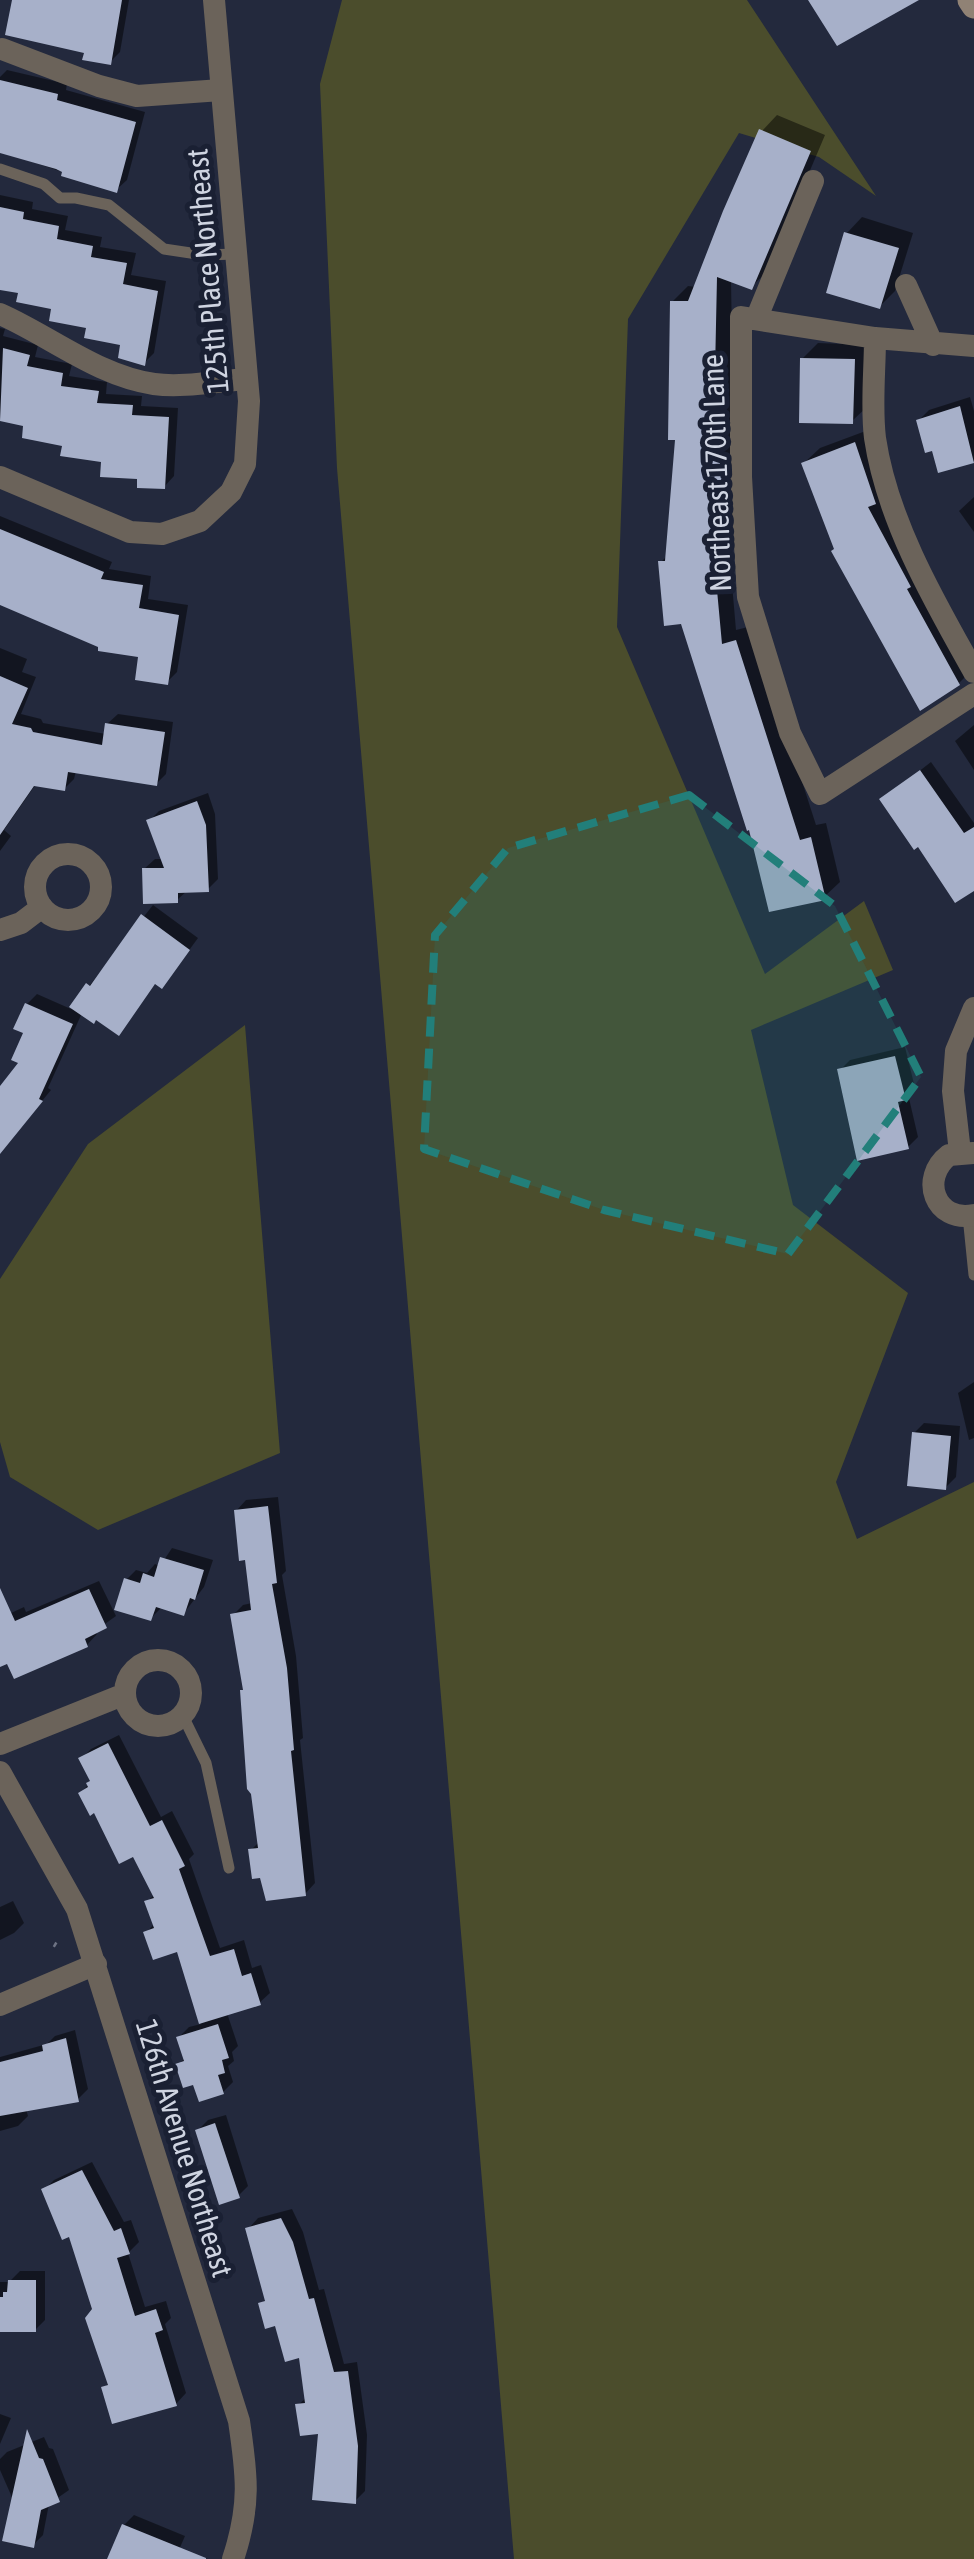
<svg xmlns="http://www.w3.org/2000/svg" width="974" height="2559" font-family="'Asap Condensed',sans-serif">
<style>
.green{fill:#4b4d2c}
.shadow{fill:#0007}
.building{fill:#a7b0c9}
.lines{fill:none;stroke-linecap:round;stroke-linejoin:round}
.path{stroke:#6e7384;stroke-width:5;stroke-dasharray:2.5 8;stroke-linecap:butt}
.lane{stroke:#6b635a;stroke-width:11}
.street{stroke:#6b635a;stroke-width:22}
.secondary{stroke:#908275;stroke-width:25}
.marked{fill:#227f7a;fill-opacity:0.2;stroke:#227f7a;stroke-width:8;stroke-dasharray:20 12;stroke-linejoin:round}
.labels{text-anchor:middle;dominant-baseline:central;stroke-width:10;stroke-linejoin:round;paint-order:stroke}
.street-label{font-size:30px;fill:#cfd4e1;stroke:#1a2033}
</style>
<rect width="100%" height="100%" fill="#23293d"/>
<path class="green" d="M342 0H747L876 196 819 157 739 133 628 319 617 627 765 974 864 901 893 970 751 1030 793 1205 908 1293 836 1482 857 1539 974 1482V2559H514L337 468 320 84Z
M245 1025 280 1453 98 1530 10 1477 0 1442V1279L88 1144Z"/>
<path class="shadow" d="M14 0H129L120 52 110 62 86 52Z
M7 70 67 84 66 90 145 112 127 180 116 190 0 151V77Z
M777 115 825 135 767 272 751 287 731 280 735 518 727 526 736 630 752 626 816 825 826 823 840 882 824 897 751 827 661 562 668 555 678 438 672 302 688 286 697 287 762 131Z
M0 195 33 202 32 209 68 216 65 230 102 237 100 247 136 253 131 275 166 281 154 353 144 363 123 343 21 291 0 287Z
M862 217 913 233 895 291 880 306 847 233Z
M0 328 5 329 3 336 38 345 35 357 72 364 69 376 107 382 106 394 142 396 141 406 178 408 174 476 164 487 25 425 0 418Z
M818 343 869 345 868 406 852 421 802 359Z
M970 397 974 411V461L940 470 934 448 919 420 929 410Z
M871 429 890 487 974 668 959 683 804 463 820 448Z
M974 497V532L959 511Z
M0 516 112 562 109 569 151 576 148 599 188 605 177 672 167 682 141 655 101 646 0 604Z
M0 648 27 659 22 672 36 677 21 714 41 719 43 723 106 734 107 724 118 714 173 722 166 774 156 784 76 771 74 779 64 789 36 784 4 830 11 836 0 851Z
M974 725V770L955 741Z
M931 762 974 823V888L919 844 882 800Z
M208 793 215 814 218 879 208 889 188 890 177 900 144 869 155 859H163L149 821 159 811Z
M153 905 198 938 171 975 97 1018 82 1013 48 1088 51 1090 16 1133 0 1139V1095L22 1062 27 1004 37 994 71 1009Z
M905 1047 915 1088 908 1094 918 1137 908 1147 840 1070 850 1060Z
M974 1382V1438L969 1440 958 1393Z
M924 1423 960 1426 956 1477 946 1487 914 1433Z
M278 1497 286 1571 282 1575 296 1656 303 1738 300 1740 315 1883 305 1894 251 1850 260 1841 246 1688 233 1615 243 1605 252 1603 247 1557 236 1511 246 1500Z
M172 1548 213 1560 204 1587 184 1613 162 1607 151 1618 126 1580 136 1570 147 1573 155 1564 160 1566Z
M99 1581 116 1616 95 1631 97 1634 87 1645 0 1665V1597L11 1613 24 1607 26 1612Z
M119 1735 161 1817 172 1811 194 1854 189 1859 220 1948 244 1940 252 1968 261 1965 270 1993 259 2003 227 2013 238 2046 232 2052 234 2061 228 2066 233 2082 223 2092 195 2082 178 2065 185 2058 179 2037 189 2027 201 2024 178 1948 146 1933 155 1923 147 1902 155 1894 134 1854 81 1793 92 1780 81 1759 91 1749Z
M13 1901 24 1923 14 1933 0 1940V1907Z
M75 2030 88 2089 77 2100 26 2109 28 2116 18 2126 0 2131V2057L47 2044 55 2036Z
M226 2115 248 2186 238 2196 198 2130 208 2120Z
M92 2162 124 2222 131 2220 139 2242 128 2253 145 2307 166 2301 171 2318 165 2324 186 2393 176 2404 104 2388 110 2382 94 2308 71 2233 44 2190 54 2180Z
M292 2209 303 2232 319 2290 324 2289 344 2364 357 2362 367 2435 365 2491 355 2501 321 2431 298 2405 307 2397 301 2355 261 2304 267 2298 248 2229 258 2218Z
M20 2271H45V2320L35 2330 0 2328V2282H9Z
M0 2414 11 2418 0 2444Z
M44 2437 49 2448 53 2449 69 2490 49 2504 43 2535 33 2545 0 2470V2459L7 2452Z
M134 2515 185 2536 175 2559H110L124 2525Z"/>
<path class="building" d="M12 0H122L111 65 82 60 84 53 5 35Z
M808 0H919L837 46Z
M0 80 58 94 57 100 136 122 117 193 61 176 62 172 56 169 0 153Z
M759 129 811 151 752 290 717 277 715 372H723L722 471H725L720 537 712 536 722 644 736 640 800 840 811 837 826 900 769 912 749 830 747 831 681 624 664 626 658 561H665L675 440H668L670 301H688L723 211Z
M0 207 24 212 23 219 59 226 57 239 93 246 91 257 127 263 123 284 158 291 145 366 118 358 120 345 84 338 86 328 49 321 51 309 16 302 18 293 0 290Z
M844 232 899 248 880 309 826 293Z
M3 348 30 355 27 366 63 373 61 386 99 391 97 403 133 405 132 415 169 417 165 489 137 488V479L100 477 101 462 60 456 62 446 22 438 23 426 0 421Z
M800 358 855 359 853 424 799 423Z
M960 406 974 463 938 473 932 451 925 453 916 420Z
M855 442 876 504 868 507 911 587 907 589 960 685 920 711 831 551 834 549 801 463Z
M0 529 104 572 101 579 143 585 139 608 179 615 168 685 135 680 138 657 98 651V647L0 605Z
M0 676 28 688 12 724 31 728 33 732 102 745 105 723 165 732 157 786 68 772 65 791 34 786 0 835Z
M920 770 964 833 974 827V891L955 903 918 847 914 850 879 799Z
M197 801 206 825 209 892 178 893V903L143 904 142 868H164L146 820Z
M141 914 190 950 162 989 155 984 119 1036 96 1020 94 1024 69 1007 86 983 90 986Z
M25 1003 73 1024 39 1099 43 1101 0 1154V1086L18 1063 11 1060 23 1033 13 1029Z
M895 1056 906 1100 898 1102 909 1149 857 1161 837 1069Z
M912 1432 951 1436 946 1490 907 1486Z
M268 1506 277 1583 272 1584 287 1668 294 1750 291 1751 306 1896 266 1901 260 1878 252 1879 248 1849 258 1848 251 1794 247 1789 240 1690H243L230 1614 251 1610 245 1560 239 1561 234 1510Z
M160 1557 204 1570 195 1600 190 1598 184 1616 156 1607 151 1621 114 1610 124 1578 140 1583 143 1573 154 1577Z
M0 1588 15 1621 89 1589 107 1628 85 1639 88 1647 14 1679 7 1664 0 1667Z
M108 1743 150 1826 162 1820 185 1866 179 1869 210 1956 234 1949 242 1976 251 1973 261 2005 199 2024 177 1952 153 1960 143 1932 154 1928 144 1901 154 1898 133 1857 119 1864 94 1813 90 1816 78 1793 88 1787 86 1783 90 1781 78 1758Z
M218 2024 229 2058 222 2060 225 2073 218 2075 224 2094 199 2102 193 2085 183 2088 175 2064 184 2061 176 2037Z
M66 2038 79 2102 0 2116V2062L43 2051 42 2045Z
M215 2123 240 2198 219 2205 195 2130Z
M82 2170 114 2231 121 2228 130 2254 117 2258 135 2316 156 2309 163 2330 155 2333 177 2406 112 2424 101 2387 108 2385 85 2318 92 2309 69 2237 62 2240 41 2189Z
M281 2218 293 2242 309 2299 314 2298 334 2372 348 2371 358 2446 356 2504 312 2500 318 2434 300 2436 295 2404 305 2403 299 2358 285 2362 275 2326 265 2329 258 2303 265 2301 245 2228Z
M8 2280H36V2332H0V2297H3V2292H7Z
M27 2429 39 2458 43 2459 60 2502 41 2510 34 2548 2 2541Z
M122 2524 206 2558V2559H107Z"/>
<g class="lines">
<path class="path" d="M54 1944 59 1947"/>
<path class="lane" d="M0 169 44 184 60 198H76L109 205 164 249 204 255 236 254
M968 1216 974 1275
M182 1714 206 1763 229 1868"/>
<path class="street" d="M2 49 99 86 137 96 221 90
M906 285 933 345
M0 314C50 336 98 376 154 384 183 388 217 381 247 379
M757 317 813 181
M875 338C875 370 871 406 875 438 887 520 934 601 974 672
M974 346 875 338 741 317V477L748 597 790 733 820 794 974 694
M0 477 130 532 162 534 200 521 231 492 245 464 249 401 214 0
M35 887a33 33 0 1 1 66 0a33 33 0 1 1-66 0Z
M0 930 21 923 42 907
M960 1152 953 1091 956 1051 974 1008
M973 1153 949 1155C919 1178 935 1223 974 1215
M125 1693a33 33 0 1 1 66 0a33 33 0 1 1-66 0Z
M0 1744 125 1694
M0 1772 77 1909 239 2421C247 2475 251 2505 233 2559
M0 2005 96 1964"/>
<path class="secondary" d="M970 0 974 6"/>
</g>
<path class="marked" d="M689 795 835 906 921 1077 788 1254 604 1210 424 1149 435 935 508 848Z"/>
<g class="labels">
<g class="street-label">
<text transform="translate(207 271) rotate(-95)">125th Place Northeast</text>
<text transform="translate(716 473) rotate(-92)">Northeast 170th Lane</text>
<text transform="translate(185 2148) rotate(73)">126th Avenue Northeast</text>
</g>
</g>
</svg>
